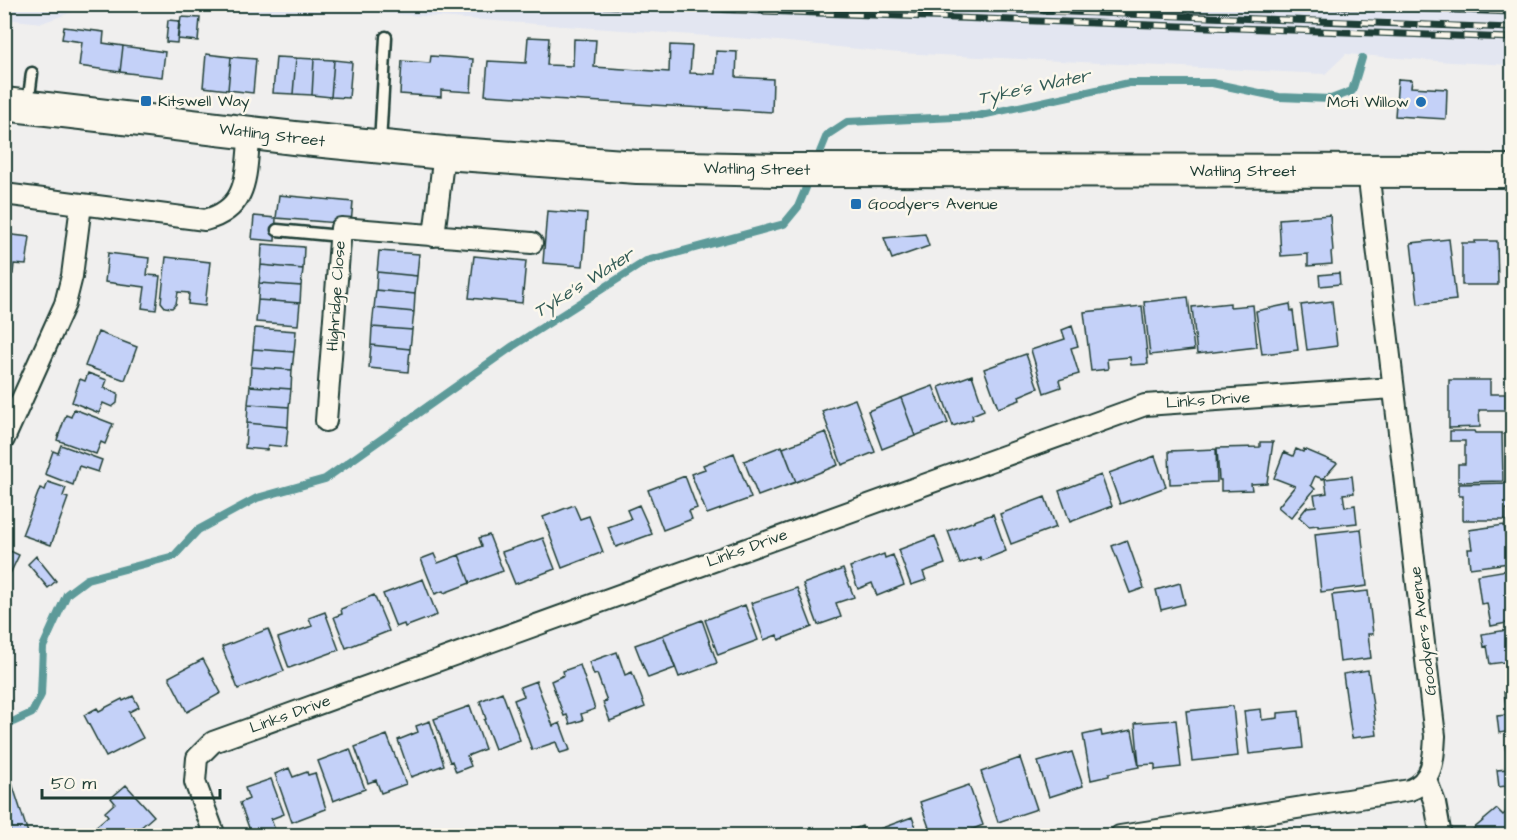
<svg xmlns="http://www.w3.org/2000/svg" width="1517" height="840" font-family="'Architects Daughter',sans-serif">
<style>
.built{fill:#e3e6f1}
.lines{fill:none;stroke-linecap:round;stroke-linejoin:round}
.stream{stroke:#5d9a99;stroke-width:8}
.building{fill:#c4d1f8;stroke:#1f3d34;stroke-width:1.5}
.service-casing{stroke:#1f3d34;stroke-width:15}
.minor-casing{stroke:#1f3d34;stroke-width:24}
.primary-casing{stroke:#1f3d34;stroke-width:36}
.service{stroke:#fbf7ec;stroke-width:10}
.minor{stroke:#fbf7ec;stroke-width:20}
.primary{stroke:#fbf7ec;stroke-width:32}
.rail-casing{stroke:#1f3d34;stroke-width:7}
.rail{stroke:#fbf7ec;stroke-width:4.5;stroke-dasharray:14;stroke-linecap:butt}
.poi-dot{fill:#1f6fb2;stroke:#fbf7ec;stroke-width:2}
.labels{text-anchor:middle;dominant-baseline:central;stroke-width:5;stroke-linejoin:round;paint-order:stroke}
.poi-label{font-size:16px;fill:#1f3d34;stroke:#fbf7ec;text-anchor:start}
.street-label{font-size:16px;fill:#1f3d34;stroke:#fbf7ec}
.water-label{font-size:18px;font-style:italic;fill:#345c56;stroke:#fbf7ec}
</style>
<rect width="100%" height="100%" fill="#f0efee"/>
<filter id="ink" filterUnits="userSpaceOnUse"><feTurbulence type="fractalNoise" baseFrequency=".0167" numOctaves="2"/><feDisplacementMap in="SourceGraphic" scale="12" xChannelSelector="R" yChannelSelector="G"/><feConvolveMatrix kernelMatrix="1 2 1 2 8 2 1 2 1" color-interpolation-filters="sRGB"/></filter>
<g filter="url(#ink)">
<path class="built" d="M5 4H1512V65L1451 62 1346 54 1325 74 899 53 778 41 381 13 75 11 42 23 5 19Z"/>
<g class="lines">
<path class="stream" d="M816 162 827 135 847 122 977 116 1129 83H1212L1279 97 1331 99 1352 91 1362 58
M4 726 32 713 41 695 43 647 67 594 87 579 174 556 198 530 257 498 325 479 513 346 646 261 784 224 798 207 810 178"/>
</g>
<path class="building" d="M181 17 200 18 198 41 178 39Z
M168 20 179 21 177 43 166 42Z
M64 27 104 32 103 43 123 46 120 72 79 66 82 42 62 39Z
M528 37 549 38 547 65 573 66 574 39 596 40 594 67 669 72 670 45 692 46 690 73 715 74 716 51 737 52 736 77 773 79 772 112 485 95 488 61 526 63Z
M123 46 165 52 162 77 120 72Z
M206 54 231 57 228 90 203 87Z
M431 56 473 59 471 92 441 90V97L400 94 402 61 430 63Z
M231 57 256 59 253 93 228 90Z
M276 57 296 58 293 94 273 93Z
M296 58 314 59 312 95 293 94Z
M314 59 334 60 331 97 312 95Z
M334 60 352 62 349 98 331 97Z
M1398 79 1412 80 1411 87 1447 89 1446 119 1395 116Z
M279 195 353 202 351 224 276 218Z
M547 211 587 214 583 266 543 263Z
M1330 215 1333 251 1331 252 1332 264 1308 266V254L1281 256 1279 219Z
M254 216 276 218 275 241 252 239Z
M4 234 30 237 26 265 14 264 13 274 4 273Z
M925 234 929 246 892 259 884 238Z
M1449 239 1456 300 1418 304 1411 243Z
M1475 241H1497L1498 285H1462V243H1475Z
M1506 241H1512V268H1507Z
M262 244 304 247 303 269 261 265Z
M379 251 419 254 417 276 377 272Z
M108 253 149 258 147 275 160 276 156 310 142 308 145 287 105 282Z
M474 256 526 261 522 303 469 298Z
M166 257 210 262 205 306 188 304 189 293 178 292 176 304 172 308 165 307 161 302Z
M261 265 303 269 301 286 259 283Z
M377 272 417 276 415 294 376 290Z
M1339 273 1340 284 1320 286 1319 275Z
M259 283 301 286 300 303 258 300Z
M376 290 415 294 414 312 374 308Z
M1188 297 1194 350 1150 355 1144 302Z
M258 300 300 303 298 325 256 322Z
M1332 301 1337 346 1307 350 1301 305Z
M1230 303V307L1253 305 1257 347 1197 354 1192 307Z
M1290 304 1291 311H1293L1298 350 1262 354 1256 311Z
M1142 306 1148 364 1131 365 1130 357 1107 359 1108 369 1091 371 1084 312Z
M374 308 414 312 412 330 372 327Z
M1072 326 1078 346 1071 348 1079 374 1059 380 1061 387 1044 393 1031 350 1065 339 1062 330Z
M372 327 412 330 410 349 371 345Z
M255 328 296 331 294 352 253 349Z
M98 332 137 347 125 380 85 366Z
M371 345 410 349 408 372 369 368Z
M253 349 294 352 292 370 251 367Z
M1026 354 1038 388 1019 396 1020 400 998 408 984 369Z
M251 367 292 370 291 389 250 386Z
M88 373 107 380 104 388 118 393 117 403 112 407 103 403 99 413 72 402 80 379 85 381Z
M972 375 984 410 972 415 973 419 953 426 939 387Z
M1449 380H1490V394H1506V410H1479L1480 427 1449 428Z
M250 386 291 389 289 407 248 404Z
M933 386 948 423 915 436 901 398Z
M901 398 915 436 882 449 868 411Z
M855 399 875 452 842 465 822 411Z
M248 404 289 407 288 427 247 423Z
M74 409 113 424 105 444 101 442 96 454 57 440 66 415 71 417Z
M247 423 288 427 286 447 268 445 267 450 245 448Z
M1450 431H1474L1475 433H1502L1503 481 1458 482V464H1465V441H1450Z
M826 432 838 465 796 482 783 448Z
M1260 442H1273L1267 483 1251 484 1252 490 1221 491V480H1219L1217 448 1260 447Z
M61 445 102 460 98 472 79 466 73 485 45 474 53 451 58 453Z
M782 446 796 482 758 496 744 461Z
M1216 449 1217 482 1170 484 1169 451Z
M1296 449 1303 452 1304 449 1337 463 1323 479 1315 476 1311 485 1315 489 1291 518 1278 507 1295 486 1274 478 1284 452 1293 456Z
M734 453 751 498 707 514 691 474 705 469 703 465Z
M1155 456 1166 487 1120 504 1109 473Z
M1101 475 1112 506 1070 522 1059 491Z
M685 476 697 508 689 511 692 519 663 530 648 490Z
M1352 476 1354 493 1343 494 1345 507 1355 505 1357 523 1318 527V525L1309 526 1299 517 1307 507 1316 506 1314 495 1327 493 1325 479Z
M48 482 66 488 63 496 68 498 51 545 22 535 40 488 45 490Z
M1512 483V509H1506V520H1463V496H1459V484Z
M1045 497 1056 527 1011 544 1000 514Z
M574 505 580 519 589 516 603 552 562 568 543 517Z
M639 505 652 534 616 547 608 527 631 519 627 510Z
M993 514 1006 551 981 561 980 557 960 564 948 531Z
M1504 525 1509 563 1470 568 1468 549H1472L1469 530Z
M1361 529 1367 586 1321 592 1315 534Z
M489 535 503 571 470 583 459 555 482 546 479 538Z
M935 536 945 564 923 572 926 580 911 585 898 550Z
M543 538 555 569 515 584 502 552Z
M4 540 9 542 6 549 19 555 8 578 4 576Z
M1127 540 1144 588 1130 593 1112 546Z
M434 554 438 563 459 555 470 583 444 593 443 591 435 594 421 559Z
M884 554 885 558 893 555 904 585 877 596 872 583 858 589 850 567Z
M36 556 56 581 48 588 28 564Z
M843 569 854 597 836 603 841 617 818 625 803 584Z
M1507 570 1512 605V622L1491 626 1487 603 1481 604 1477 575Z
M423 579 437 615 405 627 404 624 396 627 383 594Z
M1180 583 1185 604 1161 610 1156 590Z
M797 588 812 627 779 640 777 635 764 640 751 603Z
M1368 591 1373 634H1368L1371 658 1340 662 1332 595Z
M374 595 389 631 346 648 334 617 342 614 341 609Z
M745 605 758 640 718 655 705 620Z
M325 612 339 650 289 668 278 638 312 626 309 618Z
M702 620 717 663 679 677 663 635Z
M268 629 284 671 238 689 222 647Z
M1507 630 1508 633 1512 632V664V661L1490 664 1487 646 1484 647 1482 634Z
M663 635 675 668 648 678 635 645Z
M617 652 625 675 632 672 645 707 610 721 603 702 607 701 597 674 594 675 589 662Z
M203 659 221 693 187 712 169 677Z
M580 665 595 709 581 714 583 720 570 724 567 715 564 716 551 681 564 675 563 671Z
M1368 670 1377 735 1352 738 1343 674Z
M536 681 553 726 560 723 570 750 560 753 556 742 532 750 514 700 524 696 520 687Z
M1512 691V731L1499 733 1497 716 1507 715 1504 692Z
M502 692 520 740 495 749 484 720 486 719 480 701Z
M133 696 139 707 129 712 143 738 106 757 84 715 97 708 99 711 122 699 123 701Z
M470 706 485 749 467 756 471 766 456 772 452 761 450 762 434 719Z
M1233 706 1238 756 1192 761 1186 711Z
M1261 709 1262 720 1278 718V713L1299 711 1303 748 1249 754 1244 711Z
M1176 720 1181 767 1155 770V764L1139 765 1135 723Z
M430 721 444 765 411 777 398 740 418 732 416 726Z
M1132 730 1139 767 1109 773V776L1091 780 1083 735 1101 731 1102 736Z
M387 735 406 784 381 793 376 780 368 783 355 747Z
M1512 744V785L1499 787 1497 770 1508 769 1505 745Z
M350 749 365 789 333 801 318 761Z
M1072 752 1083 786 1049 797 1038 762Z
M1020 758 1037 809 998 822 981 772Z
M289 768 293 777 307 772 308 775 315 773 326 809 292 822 275 774Z
M10 777 28 833 22 836H12L7 822 4 823V779Z
M271 779 284 814 271 819 277 836H252L240 803 249 799 245 788Z
M126 785 154 816 139 829 144 836H99L93 829 108 816 105 812 115 803 111 798Z
M969 785 983 825 956 836H932L920 802Z
M1512 807V836H1465L1497 809 1503 815Z
M912 817 919 836H876L874 831Z
M862 826 865 836H836Z"/>
<g class="lines">
<g class="service-casing">
<path id="service" d="M28 105 32 73
M380 144 386 37
M277 230 340 236"/>
</g>
<g class="minor-casing">
<path id="minor" d="M4 194 205 220C251 208 245 171 250 133
M434 236 444 153
M326 421 341 228 532 243
M4 439 65 304 72 276 81 205
M1426 779 1435 803 1441 836
M215 836 195 782 197 758 213 742 1145 405 1393 388
M1120 836 1410 790C1433 781 1434 758 1435 736L1368 171"/>
</g>
<g class="primary-casing">
<path id="primary" d="M4 104 294 138 444 153 637 167 778 170 1512 171"/>
</g>
<use href="#service" class="service"/>
<use href="#minor" class="minor"/>
<use href="#primary" class="primary"/>
<g class="rail-casing">
<path id="rail" d="M568 4 1512 38
M858 4C1076 14 1294 19 1512 28
M1293 4 1512 12"/>
</g>
<use href="#rail" class="rail"/>
</g>
</g>
<g class="poi-dot">
<rect x="140" y="95" width="12" height="12" rx="3"/>
<circle cx="1421" cy="102" r="6"/>
<rect x="850" y="198" width="12" height="12" rx="3"/>
</g>
<g class="labels">
<g class="poi-label">
<text x="158" y="101">Kitswell Way</text>
<text x="1409" y="102" text-anchor="end">Moti Willow</text>
<text x="868" y="204">Goodyers Avenue</text>
</g>
<g class="street-label">
<text transform="translate(272 135) rotate(7)">Watling Street</text>
<text transform="translate(757 169) rotate(1)">Watling Street</text>
<text x="1243" y="171">Watling Street</text>
<text transform="translate(336 296) rotate(-86)">Highridge Close</text>
<text transform="translate(1208 400) rotate(-4)">Links Drive</text>
<text transform="translate(747 548) rotate(-20)">Links Drive</text>
<text transform="translate(1423 631) rotate(-97)">Goodyers Avenue</text>
<text transform="translate(290 714) rotate(-20)">Links Drive</text>
</g>
<g class="water-label">
<text transform="translate(1034 87) rotate(-12)">Tyke's Water</text>
<text transform="translate(584 283) rotate(-32)">Tyke's Water</text>
</g>
</g>
<rect width="1517" height="840" fill="none" stroke="#fbf7ec" stroke-width="24"/>
<rect x="12" y="12" width="1493" height="816" fill="none" stroke="#1f3d34" stroke-width="2" filter="url(#ink)"/>
<path d="M42 789v9h178v-9" fill="none" stroke="#1f3d34" stroke-width="3"/>
<text x="51" y="789" font-size="18" fill="#1f3d34" stroke="#fbf7ec" stroke-width="4.5" paint-order="stroke">50 m</text>
</svg>
